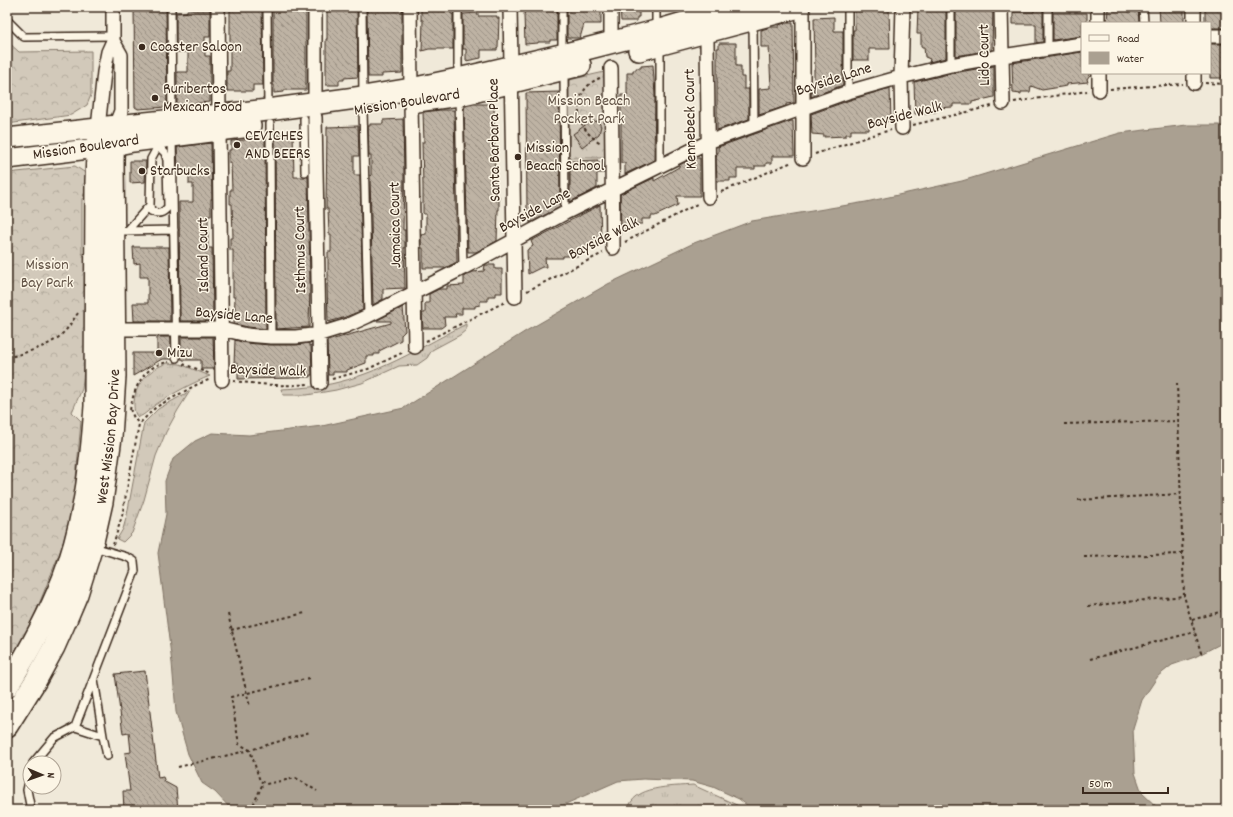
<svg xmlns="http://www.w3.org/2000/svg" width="1233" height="817" font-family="Dekko,sans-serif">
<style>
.grass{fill:url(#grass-tufts);stroke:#867a6c}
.forest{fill:url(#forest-crowns);stroke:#867a6c}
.water{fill:#aaa091;stroke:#7e7163}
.building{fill:url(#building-back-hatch);stroke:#3b2a1e}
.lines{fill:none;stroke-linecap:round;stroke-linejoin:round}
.lane-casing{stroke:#3b2a1e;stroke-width:10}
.street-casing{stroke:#3b2a1e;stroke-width:16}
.secondary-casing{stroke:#3b2a1e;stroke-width:22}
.primary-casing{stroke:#3b2a1e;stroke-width:24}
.path{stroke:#3b2a1e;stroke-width:2;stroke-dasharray:3 3;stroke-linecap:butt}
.lane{stroke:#fcf5e5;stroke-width:7}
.street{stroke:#fcf5e5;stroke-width:13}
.secondary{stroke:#fcf5e5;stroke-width:19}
.primary{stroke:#fcf5e5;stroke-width:21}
.poi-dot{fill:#3b2a1e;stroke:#fcf5e5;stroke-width:1.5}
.labels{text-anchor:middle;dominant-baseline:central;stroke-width:3;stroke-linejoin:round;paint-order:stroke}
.poi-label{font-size:16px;fill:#3b2a1e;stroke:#fcf5e5;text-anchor:start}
.street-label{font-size:16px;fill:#3b2a1e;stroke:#fcf5e5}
.park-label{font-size:16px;fill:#615245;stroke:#fcf5e5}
</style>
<defs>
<pattern id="grass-tufts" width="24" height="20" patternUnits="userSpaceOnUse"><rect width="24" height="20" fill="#d2c9ba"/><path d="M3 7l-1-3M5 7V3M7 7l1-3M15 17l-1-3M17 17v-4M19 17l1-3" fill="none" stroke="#b5ad9f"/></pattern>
<pattern id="forest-crowns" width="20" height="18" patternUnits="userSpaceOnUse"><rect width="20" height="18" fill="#d2c9ba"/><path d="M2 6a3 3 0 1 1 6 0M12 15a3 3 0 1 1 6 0" fill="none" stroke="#b5ad9f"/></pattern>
<pattern id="building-back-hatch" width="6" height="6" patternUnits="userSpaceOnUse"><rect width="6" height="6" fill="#beb3a4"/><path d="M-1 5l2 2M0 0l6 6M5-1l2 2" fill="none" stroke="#9c9285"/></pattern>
</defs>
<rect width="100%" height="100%" fill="#f0e9d9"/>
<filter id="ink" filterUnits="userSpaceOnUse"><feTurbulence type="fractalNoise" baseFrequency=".025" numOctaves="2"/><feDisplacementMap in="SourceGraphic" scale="8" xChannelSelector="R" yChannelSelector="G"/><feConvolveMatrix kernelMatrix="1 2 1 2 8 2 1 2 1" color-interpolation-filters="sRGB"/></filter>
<g filter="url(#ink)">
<path class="grass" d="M466 324V330L460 335 432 350 427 358 417 365 399 366 362 383 336 390 307 395H283L281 389C300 388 320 387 339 382 384 371 425 345 466 324Z
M167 363 180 364 210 376C192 383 174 393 158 403 151 407 145 416 138 417 134 414 134 408 134 402 136 382 149 370 167 363Z
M190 391 178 410 166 432 156 456 144 500 132 533 123 542 117 539 123 529 127 515 144 423 158 409Z
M693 785 741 807 744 810H628C633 785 672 787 693 785Z"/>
<path class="forest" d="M7 41 19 52 91 51V95L87 105 71 115 7 124Z
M609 71 610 158H569V80Z
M75 166 87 174 88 184 82 199V253L88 262 84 370 82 389 72 412 81 421 74 502 62 547 29 629 7 665V173Z"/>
<path class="water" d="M1187 125H1219L1226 128V641L1195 657 1172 665 1158 676 1142 700 1133 729 1135 773 1142 793 1160 810H753L739 799 713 787 692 781 643 779 618 781 552 810H232L215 792 202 783 188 754 176 712 172 663 158 553 166 514 165 481 173 459 195 441 212 433 249 435 322 426 404 408 526 331 608 284 694 243 752 221 866 202 962 181 1120 133Z"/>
<path class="building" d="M134 7H166L167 107 138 109 135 107Z
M430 7H451V14H453V49H429L422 51 423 20H421V9H430Z
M567 7H601V24H584L580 38H567Z
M620 7H639V17H637V21H621Z
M855 7H889L890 49H869V60H853V30H855Z
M918 7H946V58L929 62 930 59 925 57 924 47H921V34H917Z
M956 7H993L992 50 956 56Z
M1036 7H1043V42L1036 43V24H1013V12H1034V10L1036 9Z
M1108 7H1138L1139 23H1107Z
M1159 7H1184V23H1160Z
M1205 7H1226V28H1210V23H1205Z
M273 8 306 9V90H284V92L274 93V85H273Z
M368 8H402V73L382 74V77H368L367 9Z
M557 8V40H550V42H538V43L525 44 524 15 525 9Z
M262 9 263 85H253V91H227V71H230V10Z
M327 9H357L358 77 344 78V80H339V85H326V39H327Z
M187 10H210V37H205V56H210V102L177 105V72H188V52H176V13L187 12Z
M478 13V16H497V18H499L498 47 497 48V50H481V58L466 61V49H463V14Z
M1053 13H1087V23H1082V36L1053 40Z
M834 17V31H843V85L811 97 812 83H814V69H815L814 18Z
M785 23H793L794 103 786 104V106L759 115V89L771 88 769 47H761V30L771 27H779V25Z
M719 43H736V66H741V77H744V89H749V119L717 130V48H719Z
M1210 44H1224V47L1226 48 1224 75H1222V78H1210Z
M1082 52V73H1091L1087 79 1088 82 1067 84V86L1042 90 1031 86 1030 92H1021V94L1013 93 1012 63Z
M653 65 655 95 654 160 625 174V163H621V95H627V73H633V70H636V68H641V66Z
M994 66V97L972 102V104H953V107L936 108V112H928V114H915L914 82 953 73Z
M890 88 891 121 878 123V125L869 126V130H851V134H846V136L824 137V135L812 134 811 114 850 100Z
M559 92 560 207 530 223V213H527L526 93Z
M474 104H494L495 196H499V210H498L497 241 476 252H468L464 110 465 106Z
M440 110H454L457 262 445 268H423V248H421V235L426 234V214H423V187L422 142H424L423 112Z
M403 119 404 176 403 230H405V248H404L405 288 383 289V299L373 305 370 175 371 176V156H369L368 126H370V124H383V120Z
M598 121 601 126 599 134 582 147 573 134 588 123Z
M791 121H793L794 156H772V163H766V166H755V169H737V178H730V181H717L716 158 717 153H718V147Z
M358 126 359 156H354V175H360L363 310 343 318 328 322 327 284H328V252H331V234H329L328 209H326L327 127Z
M293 133 294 177H308L310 283 309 327 276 329 275 135Z
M255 138H265L266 329 248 327 234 324 235 297H233V250H230V238H233L232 204H230V190H232L231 163H229V150H231V141L255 139Z
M211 143 212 199H211V215H208V248H212L213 321H180L179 202H193V184H189V170H178L177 147Z
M694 158H700V196H677L678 205 655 216H651V219H642V224H632V229L621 228 620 194 654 178V181L679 167V165Z
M598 160 597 162H604V173H597V188L570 202V161Z
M130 161H146L145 182 130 183Z
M600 205 601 239 582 248V253H578V256H563V258H545L546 267H542L528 274 527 250 533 246 531 241Z
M133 247H169L170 321H134L133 303H148V277H140V263L134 264Z
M485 265H495V269H502V293H496V296H488V301H480V305L475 306V308H462V314H455L456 317H444L445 325 441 328H423L422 313H425V303H429V294L439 289H447V286L464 285V276L473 272 484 271Z
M403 307 405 331 401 335V340L379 351V354H374V356H366V363L347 370V372H333V375H328L327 341 391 323V321H375Z
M157 337H171V359H162L133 376V353H157Z
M181 337H213L214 369H201V360H183V359H181Z
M235 340 246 343 270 345H296L309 343V346L311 345 312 375H310V377H301V378L238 379V364H234Z
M145 671 158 778 163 777 165 782 176 788 178 810H124L123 791H130L125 753 131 752 129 733 123 734 115 674Z"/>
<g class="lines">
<g class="lane-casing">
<path id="lane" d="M171 7 172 119
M267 7 268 109
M362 7 363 95
M458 7V77
M562 7V53
M848 7V92
M1048 7V49
M1143 7 1144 23
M7 20 24 37 113 36
M753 21 754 125
M656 29V7
M951 65V7
M564 71 565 213
M459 97 463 268
M363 109 368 316
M304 119 305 172
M270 124 271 337
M172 137 176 358
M660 165V47
M150 205 151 211C159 215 163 213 168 207L167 160 165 153 158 146
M124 231 174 230
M127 231 150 205 151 159 158 146V140
M94 679 103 736
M75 727 103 736 107 756
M33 763 54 738 75 727 135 571 134 561 127 557 94 547
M30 777 27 790 31 810"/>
</g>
<g class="street-casing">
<path id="street" d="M218 7 219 115
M315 7V104
M410 7 411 89
M510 7 515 297
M611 7V43
M1001 7 1003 103
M1098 7V23
M1194 7V23
M803 14V158
M1210 36H1226
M113 41 121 55V111L115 126
M707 41 709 197
M611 68 613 248
M1099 73V90
M1194 73V83
M411 102 415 347
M315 117 320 383
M98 128 104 72 108 52 113 41V7
M902 128 901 77 903 7
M219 130 222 380
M116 329H222L247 335 271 337H296L320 334 346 326 368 316 463 268 565 213 708 142 848 92 901 77 951 65 1002 56 1082 44"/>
</g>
<g class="secondary-casing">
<path id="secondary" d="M7 138 98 128
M7 159 97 148"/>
</g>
<g class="primary-casing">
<g id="primary">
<path d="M639 50 799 7"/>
<path d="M417 101 459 95 481 90 580 65"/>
<path d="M97 148 133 141 250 126"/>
<path d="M7 687C28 653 48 617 63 579 84 525 91 464 95 406L96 181 98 128 268 110 363 97 411 89 458 79 578 51 656 31 738 7"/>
<path id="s1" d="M7 726 36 680 54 647 66 620 77 594 92 546 102 502 111 437 115 376 113 160 114 131"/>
</g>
</g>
<path class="path" d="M600 78C570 90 573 129 601 143
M1205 83 1226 84
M1110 89 1183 84
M1014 102 1087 91
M913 125 992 106
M815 154 876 134 891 130
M721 192 792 162
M625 242 699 203
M527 291 603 253
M426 341 505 302
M7 358C23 353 50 347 62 334 69 328 73 319 79 312
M183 364 211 374
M332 379 368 369 404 352
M233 381C258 384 283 387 308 384
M1177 383 1184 596 1202 656
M130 409 134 418 139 424
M130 410C134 387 144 365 169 362
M1064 424 1178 421
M1078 500 1181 494
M113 545 122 516 139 424 156 407 196 385 211 379
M1084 557 1183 554
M1088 606 1184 596
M228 614 250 707
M1192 620 1226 610
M231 630 305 613
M1090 659 1195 632
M309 678 231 697 239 744 250 750 260 781 266 784 296 778 317 791
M178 767 250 750 310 732
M251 810 263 783"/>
<use href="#lane" class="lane"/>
<use href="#street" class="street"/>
<use href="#secondary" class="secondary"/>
<use href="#primary" class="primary"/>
</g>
</g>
<g class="poi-dot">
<circle cx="142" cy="47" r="4"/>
<circle cx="155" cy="98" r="4"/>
<circle cx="237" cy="145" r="4"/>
<circle cx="518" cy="157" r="4"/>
<circle cx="142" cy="171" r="4"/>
<circle cx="159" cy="353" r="4"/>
</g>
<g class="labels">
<g class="poi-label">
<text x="150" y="47">Coaster Saloon</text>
<text x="163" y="89">Ruribertos<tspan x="163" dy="18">Mexican Food</tspan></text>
<text x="245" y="136">CEVICHES<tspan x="245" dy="18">AND BEERS</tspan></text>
<text x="526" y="148">Mission<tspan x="526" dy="18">Beach School</tspan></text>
<text x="150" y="171">Starbucks</text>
<text x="167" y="353">Mizu</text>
</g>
<g class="street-label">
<text transform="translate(985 55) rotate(-91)">Lido Court</text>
<text transform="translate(834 80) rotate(-18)">Bayside Lane</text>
<text transform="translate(407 103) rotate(-9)">Mission Boulevard</text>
<text transform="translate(905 116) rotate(-14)">Bayside Walk</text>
<text transform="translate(691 119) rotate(-91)">Kennebeck Court</text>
<text transform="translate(495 140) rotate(-91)">Santa Barbara Place</text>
<text transform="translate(86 148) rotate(-8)">Mission Boulevard</text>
<text transform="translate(535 211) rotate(-28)">Bayside Lane</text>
<text transform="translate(396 225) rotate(-91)">Jamaica Court</text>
<text transform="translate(604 239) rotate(-27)">Bayside Walk</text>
<text transform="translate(301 250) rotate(-91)">Isthmus Court</text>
<text transform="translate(204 255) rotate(-91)">Island Court</text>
<text transform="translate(234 316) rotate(5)">Bayside Lane</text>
<text transform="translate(268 371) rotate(2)">Bayside Walk</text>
<text stroke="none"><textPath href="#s1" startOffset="311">West Mission Bay Drive</textPath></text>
</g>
<g class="park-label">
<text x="589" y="101">Mission Beach<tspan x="589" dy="18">Pocket Park</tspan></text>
<text x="47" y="265">Mission<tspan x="47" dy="18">Bay Park</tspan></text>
</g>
</g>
<rect width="1233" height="817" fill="none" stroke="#fcf5e5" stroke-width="24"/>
<rect x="12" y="12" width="1209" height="793" fill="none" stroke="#3b2a1e" stroke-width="1.5" filter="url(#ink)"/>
<rect x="1081" y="22" width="130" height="52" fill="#fcf5e5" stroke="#afa495"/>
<rect x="1089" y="35" width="20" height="6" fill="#fcf5e5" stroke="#afa495"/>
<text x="1117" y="42" font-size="12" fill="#3b2a1e">Road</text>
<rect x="1089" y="52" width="20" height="12" fill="#aaa091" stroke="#afa495"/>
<text x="1117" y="62" font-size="12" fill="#3b2a1e">Water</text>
<g transform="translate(42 775) rotate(92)"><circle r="19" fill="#fcf5e5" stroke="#afa495"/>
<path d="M0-3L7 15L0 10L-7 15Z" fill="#3b2a1e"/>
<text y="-6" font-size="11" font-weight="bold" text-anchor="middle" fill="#3b2a1e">N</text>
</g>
<path d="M1083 787v6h85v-6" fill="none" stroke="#3b2a1e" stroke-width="2"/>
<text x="1089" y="787" font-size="12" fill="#3b2a1e" stroke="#fcf5e5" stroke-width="3" paint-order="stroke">50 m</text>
</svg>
